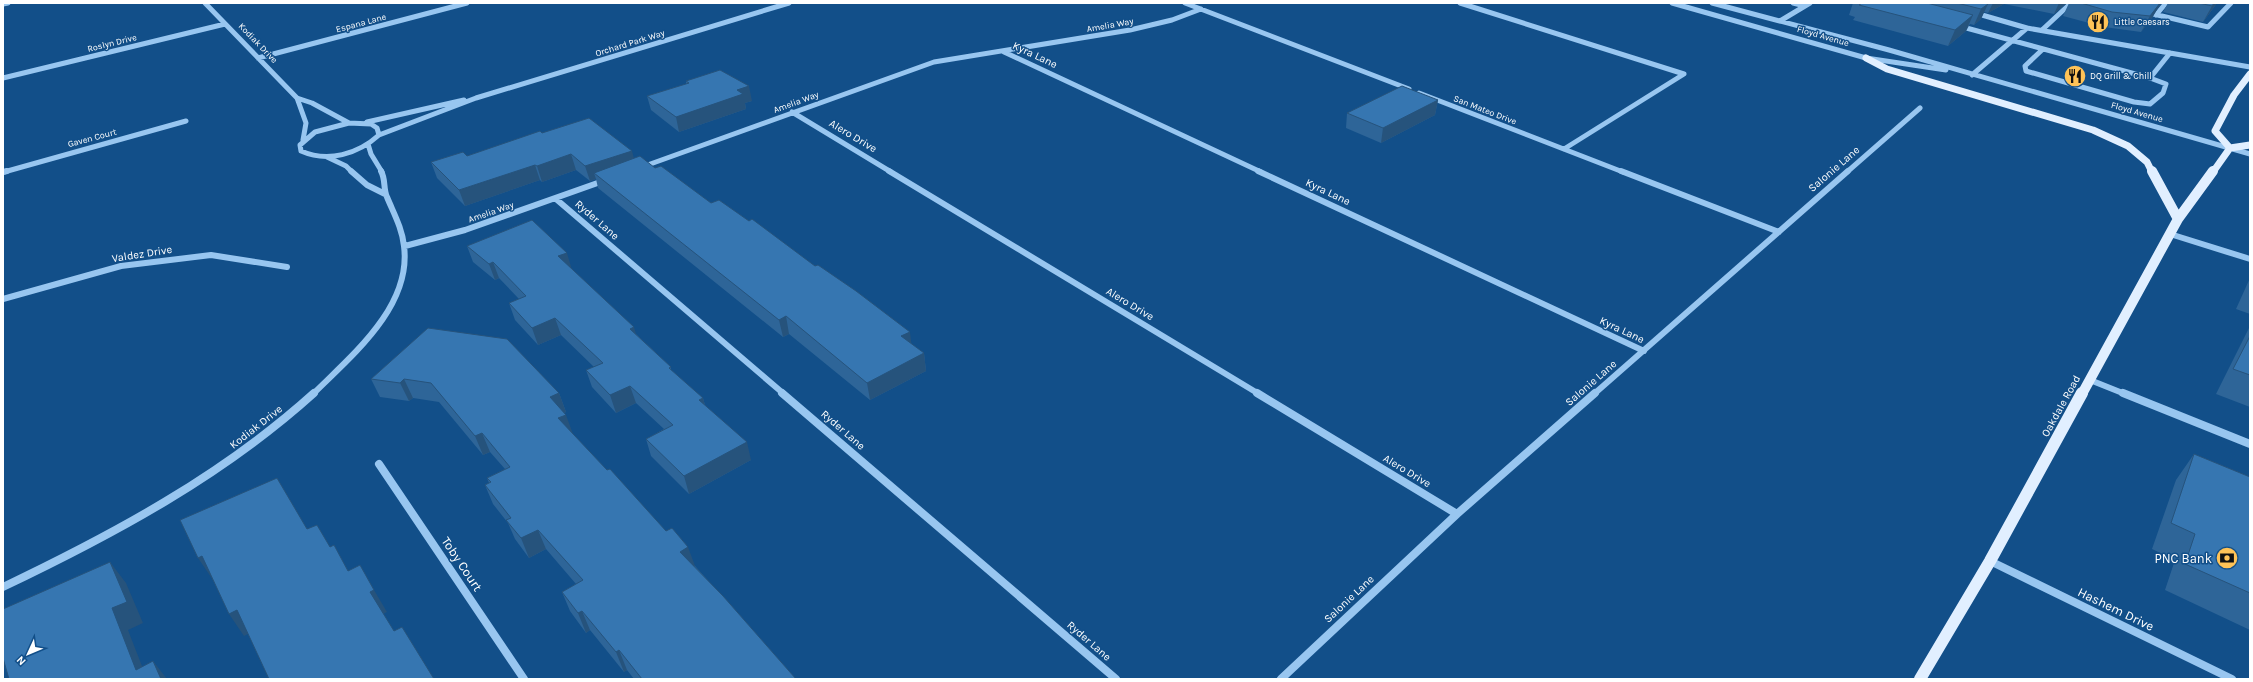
<svg xmlns="http://www.w3.org/2000/svg" width="2253" height="682" font-family="Karla,sans-serif">
<style>
.lines{fill:none;stroke-linecap:round;stroke-linejoin:round}
.minor-far2{stroke:#98c6f0;stroke-width:5}
.minor-far1{stroke:#98c6f0;stroke-width:6}
.minor{stroke:#98c6f0;stroke-width:8}
.major-far2{stroke:#e1efff;stroke-width:7}
.major-far1{stroke:#e1efff;stroke-width:10}
.major{stroke:#e1efff;stroke-width:12}
.wall{fill:#2e6598}
.shaded-wall{fill:#26537c}
.building{fill:#3676b1;stroke:#26537c}
.labels{text-anchor:middle;dominant-baseline:central;stroke-width:3;stroke-linejoin:round;paint-order:stroke}
.far-poi-label{font-size:9px;fill:#fff;stroke:#124f89;text-anchor:start}
.far-street-label{font-size:9px;fill:#fff;stroke:#124f89}
.street-label{font-size:11px;fill:#fff;stroke:#124f89}
.near-poi-label{font-size:13px;fill:#fff;stroke:#124f89;text-anchor:end}
.near-street-label{font-size:13px;fill:#fff;stroke:#124f89}
</style>
<rect width="100%" height="100%" fill="#124f89"/>
<g class="lines">
<path class="minor-far2" d="M205 3 297 98 312 103 349 123
M1185 3 1409 89
M1460 3 1684 74 1564 149
M1672 3 1866 58 1946 70
M1712 3 1889 50 2250 154
M1793 3 1805 6
M3 4 8 3
M2145 12 2208 27 2231 3
M1975 13 2027 28
M2156 15 2166 3
M1780 21 1810 3
M1959 26 2150 78 2170 53
M2042 30 2071 3
M2043 49 2025 66 2026 71 2134 102 2150 104 2163 93 2166 84 2150 78
M1004 52 1261 172
M258 58 467 3
M1972 75 2027 28 2250 67
M3 78 225 24
M1419 93 1623 172
M297 98 306 123 303 140
M792 112 891 172
M367 122 464 100
M349 123 371 124 377 128 379 135C358 154 328 163 301 151L300 145 315 132Z
M379 135 476 98 789 3
M368 144 371 154 382 172
M327 157 346 166 352 172
M642 167 934 62 1130 30 1172 20 1201 9
M4 172 186 121
M1847 172 1920 108"/>
<path class="minor-far1" d="M351 171 367 185 385 194
M889 171 1259 394
M1258 171 1644 351
M1621 171 1779 232
M3 172 7 171
M556 199 784 394
M2170 234 2250 259
M405 246 465 230 606 180
M3 299 121 266 211 255 287 267
M2090 380 2125 394
M313 394C351 356 412 307 404 246 402 228 394 214 387 197 383 189 386 180 381 171
M1594 394 1848 171"/>
<path class="minor" d="M782 393 1116 679
M1257 393 1457 514
M2123 393 2250 444
M379 464 524 679
M1990 561 2232 679
M3 587C114 534 222 476 314 393
M1281 679 1457 514 1595 393"/>
<path class="major-far2" d="M1866 58 1887 69 2093 130 2128 146 2147 162 2152 172
M2230 148 2215 131 2234 95 2250 74
M2213 172 2230 148 2250 145"/>
<path class="major-far1" d="M2152 171 2178 219
M2082 394 2178 219 2213 171"/>
<path class="major" d="M1920 679 1990 561 2082 393"/>
</g>
<path class="wall" d="M1853 3H2067L2054 14 2004 4 1988 13 1984 12 1981 19 1974 25 1970 24 1966 31 1948 46 1853 20 1855 17 1849 15Z
M2069 3H2161L2152 18 2141 32 2104 27 2063 16Z
M2168 3H2217L2203 22 2163 12Z
M686 81 752 101 745 103 746 109 679 132 651 110 647 96 686 84Z
M1438 100 1435 115 1381 143 1346 128 1347 113Z
M542 133 634 158 655 168 711 203 911 344 924 353 926 371 870 400 789 334 783 337 598 188 596 179 590 181 576 170 542 182 540 180 465 206 437 178 431 162 467 156Z
M467 246 572 269 637 335 671 367V371L703 398 705 405 751 460 689 494 651 456 646 439 664 429 636 403 616 413 592 387 586 370 594 367 561 335 538 345 515 320 509 303 519 299 499 278 495 280 473 262Z
M2250 278V314L2236 309Z
M2250 326V407L2216 394Z
M428 328 559 393 566 412 564 413 572 434 695 566 796 679H634L627 670 624 672 590 630 586 633 570 611 562 592 576 584 546 549 529 558 515 539 508 523 493 504 485 485 489 483 487 478 505 469 490 452 483 455 439 402 413 398 409 401 380 397 371 379Z
M2194 454 2250 477V630L2165 590 2175 560 2152 549 2176 480Z"/>
<path class="shaded-wall" d="M1993 3H2005L2004 4 1988 13Z
M2059 3H2067L2054 14Z
M2159 3H2161L2152 18 2141 32 2150 16Z
M2214 3H2217L2203 22 2212 6Z
M1988 4 1981 19 1974 25 1981 9Z
M1973 15 1966 31 1948 46 1955 30Z
M749 86 752 101 745 103 746 109 679 132 676 117 737 90Z
M1438 100 1435 115 1381 143 1383 128Z
M632 151 636 166 594 173 596 179 590 181 585 166Z
M571 154 576 170 542 182 537 166Z
M535 165 540 180 465 206 459 190Z
M567 253 572 270 558 256Z
M493 262 499 278 495 280 489 264Z
M786 316 789 334 783 337 779 320Z
M555 318 561 335 538 345 532 328Z
M634 327 639 344 630 329Z
M910 332 912 349 901 336Z
M924 353 926 371 870 400 867 383Z
M404 379 413 398 409 401 400 383Z
M630 386 636 403 616 413 610 395Z
M559 393 566 412 556 416 550 397Z
M703 398 708 416 699 400Z
M566 415 573 434 558 418Z
M482 433 490 452 483 455 475 436Z
M747 442 751 460 689 494 684 476Z
M538 530 546 549 529 558 521 538Z
M688 547 695 566 686 571 680 552Z
M202 556 217 578 213 580 198 558Z
M110 562 126 583 143 623 128 630 147 679 136 670 112 608Z
M374 590 387 612 383 614 370 592Z
M237 610 252 632 244 636 229 614Z
M582 611 590 630 586 633 578 613Z
M619 650 627 670 624 672 616 652Z
M153 661 167 679H161Z"/>
<path class="building" d="M1862 3H1927L1973 15 1955 30 1859 5Z
M1957 3H1985L1988 4 1981 9Z
M2081 3H2160L2150 16 2112 12Z
M2199 3H2214L2212 6Z
M720 70 749 86 737 90 743 94 676 117 647 96 689 83 686 81Z
M1402 86 1438 100 1383 128 1347 113Z
M589 118 632 151 585 166 571 154 537 166 535 165 459 190 431 162 463 152 467 156 540 131 542 133Z
M640 156 655 168 661 166 711 203 719 200 749 221 752 219 815 266 818 265 856 291 910 332 901 336 924 353 867 383 786 316 779 320 594 173Z
M532 220 567 253 558 256 634 327 630 329 671 367 669 368 703 398 699 400 747 442 684 476 646 439 673 425 630 386 610 395 586 370 603 363 555 318 532 328 509 303 526 296 493 262 489 264 467 246Z
M428 328 507 339 559 393 550 397 566 415 558 418 607 470 610 469 666 531 672 528 688 547 680 552 723 596 796 679H642L619 650 616 652 582 611 578 613 562 592 583 580 538 530 521 538 506 520 511 518 485 485 491 482 487 478 510 467 482 433 475 436 431 383 404 379 400 383 371 379Z
M2250 336V375L2233 369Z
M2194 454 2250 477V593L2185 564 2195 534 2171 523Z
M277 478 307 529 317 525 330 547 334 545 348 571 360 565 374 590 370 592 394 631 402 627 434 679H269L237 610 229 614 202 556 198 558 180 520Z
M110 562 127 602 112 608 136 670 153 661 161 679H9L3 658V609Z"/>
<defs>
<g id="restaurant-disc" transform="scale(1.15)"><circle r="9.5" fill="#ffc357" stroke="#124f89"/><path d="M-5-6h1v4h1v-4h1v4h1v-4h1v5L-1.5 .5V6h-2V.5L-5-1ZM5-6V6H3V1.5H1.5Q1.5-4 5-6Z" fill="#111"/></g>
<g id="bank-disc" transform="scale(1.15)"><circle r="9.5" fill="#ffc357" stroke="#124f89"/><path d="M-6-4H6V4H-6ZM0-2.3a2.3 2.3 0 1 0 0 4.6a2.3 2.3 0 1 0 0-4.6Z" fill="#111"/></g>
</defs>
<g fill-rule="evenodd">
<use href="#restaurant-disc" x="2098" y="22"/>
<use href="#restaurant-disc" x="2075" y="76"/>
<use href="#bank-disc" x="2227" y="558"/>
</g>
<g class="labels">
<g class="far-poi-label">
<text x="2114" y="22">Little Caesars</text>
<text x="2090" y="76">DQ Grill &amp; Chill</text>
</g>
<g class="far-street-label">
<text transform="translate(361 23) rotate(-15)">Espana Lane</text>
<text transform="translate(1110 25) rotate(-10)">Amelia Way</text>
<text transform="translate(1823 36) rotate(16)">Floyd Avenue</text>
<text transform="translate(112 43) rotate(-14)">Roslyn Drive</text>
<text transform="translate(258 43) rotate(46)">Kodiak Drive</text>
<text transform="translate(630 43) rotate(-17)">Orchard Park Way</text>
<text transform="translate(796 102) rotate(-20)">Amelia Way</text>
<text transform="translate(1485 110) rotate(21)">San Mateo Drive</text>
<text transform="translate(2137 112) rotate(16)">Floyd Avenue</text>
<text transform="translate(92 138) rotate(-15)">Gaven Court</text>
<text transform="translate(491 212) rotate(-19)">Amelia Way</text>
</g>
<g class="street-label">
<text transform="translate(1035 55) rotate(25)">Kyra Lane</text>
<text transform="translate(853 136) rotate(31)">Alero Drive</text>
<text transform="translate(1834 169) rotate(-41)">Salonie Lane</text>
<text transform="translate(1328 192) rotate(25)">Kyra Lane</text>
<text transform="translate(597 220) rotate(41)">Ryder Lane</text>
<text transform="translate(142 254) rotate(-9)">Valdez Drive</text>
<text transform="translate(1130 304) rotate(31)">Alero Drive</text>
<text transform="translate(1622 330) rotate(25)">Kyra Lane</text>
<text transform="translate(1591 383) rotate(-41)">Salonie Lane</text>
<text transform="translate(2061 406) rotate(-61)">Oakdale Road</text>
<text transform="translate(256 427) rotate(-38)">Kodiak Drive</text>
<text transform="translate(843 430) rotate(41)">Ryder Lane</text>
<text transform="translate(1407 471) rotate(31)">Alero Drive</text>
<text transform="translate(1349 599) rotate(-43)">Salonie Lane</text>
<text transform="translate(1089 641) rotate(41)">Ryder Lane</text>
</g>
<g class="near-poi-label">
<text x="2212" y="558">PNC Bank</text>
</g>
<g class="near-street-label">
<text transform="translate(462 564) rotate(56)">Toby Court</text>
<text transform="translate(2116 609) rotate(26)">Hashem Drive</text>
</g>
</g>
<rect width="2253" height="682" fill="none" stroke="#ffffff" stroke-width="8"/>
<g transform="translate(28 654) rotate(226)" stroke="#124f89" stroke-width="3" paint-order="stroke">
<path d="M0-3L7 15L0 10L-7 15Z" fill="#ffffff"/>
<text y="-6" font-size="11" font-weight="bold" text-anchor="middle" fill="#ffffff">N</text>
</g>
</svg>
